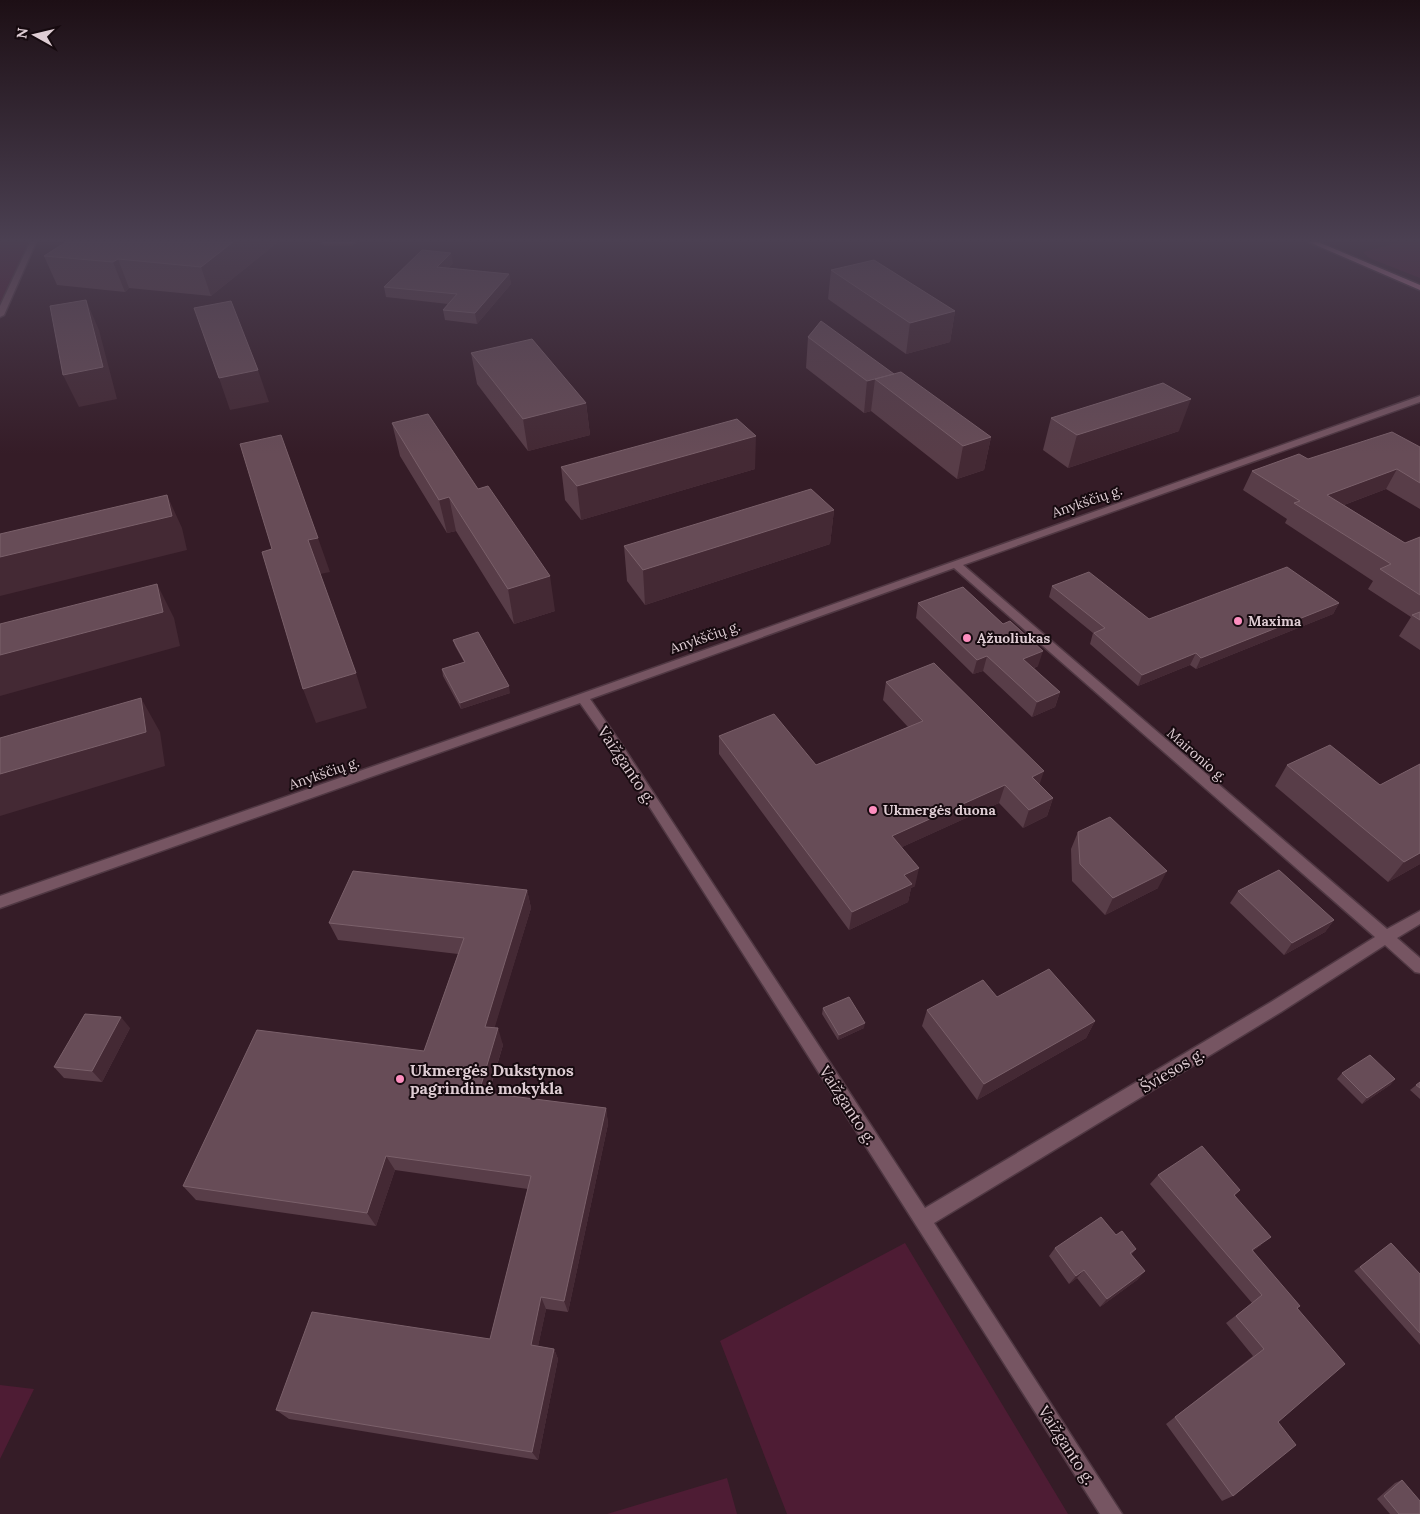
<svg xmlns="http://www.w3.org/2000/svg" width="1420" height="1514" font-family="Lora,serif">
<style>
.green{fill:#4e1c34}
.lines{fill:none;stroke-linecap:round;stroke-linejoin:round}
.minor-casing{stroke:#503843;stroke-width:3}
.major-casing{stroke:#503843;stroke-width:3}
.minor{fill:#765562;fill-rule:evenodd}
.major{fill:#c6829e;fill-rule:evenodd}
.wall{fill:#583d48}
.shaded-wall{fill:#442934}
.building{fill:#674c57;stroke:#7a606a}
.poi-dot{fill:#fd8ebf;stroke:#160a0f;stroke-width:2}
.labels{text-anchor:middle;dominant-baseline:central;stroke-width:4;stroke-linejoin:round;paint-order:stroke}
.street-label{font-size:14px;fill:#dfcdd4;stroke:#160a0f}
.poi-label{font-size:14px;font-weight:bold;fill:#dfcdd4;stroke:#160a0f;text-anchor:start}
.near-street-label{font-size:16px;fill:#dfcdd4;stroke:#160a0f}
.near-poi-label{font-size:16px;font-weight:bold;fill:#dfcdd4;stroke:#160a0f;text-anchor:start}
</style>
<rect width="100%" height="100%" fill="#351c27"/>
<path class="green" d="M0 242H33L0 314Z
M1401 242H1420V278L1369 258 1363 252Z
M905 1243 1068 1514H787L720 1341Z
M0 1385 34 1389 0 1459Z
M727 1478 737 1514H607Z"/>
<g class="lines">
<g class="minor-casing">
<path id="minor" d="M30 242H36L4 315 0 317V306Z
M321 242H355L352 244H324Z
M1420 396V402L963 565 1387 929 1420 911V924L1397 938 1420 958V973L1415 972 1385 945 1281 1012 934 1223 1122 1514H1100L614 751 580 703 0 908V896L541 708ZM954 568 1375 937 1271 1002 925 1208 622 745 590 699Z"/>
</g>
<g class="major-casing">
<path id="major" d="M1309 242H1318L1420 285V290Z"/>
</g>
<use href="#minor" class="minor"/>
<use href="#major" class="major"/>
</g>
<path class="wall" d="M278 242 211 296 129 288 125 292 57 285 44 256Z
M453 263 448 268 509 274 511 284 477 324 445 320 443 310 448 304 386 297 384 287Z
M831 270 955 311 950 342 906 354 828 299Z
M808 337 894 374 991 437 984 470 957 479 871 411 864 413 806 368Z
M471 353 586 403 590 435 528 451 477 384Z
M1051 418 1179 431 1068 468 1043 450Z
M392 423 555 611 514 624 456 531 447 533 400 456Z
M1420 447V509L1386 489 1344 505 1405 543 1420 537V650L1399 636 1411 617 1368 589 1373 581 1285 523 1287 519 1243 490 1252 471 1308 459Z
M561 467 755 469 581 520 565 500Z
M834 510 830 544 645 605 627 581 624 546Z
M1052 586 1149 619 1339 603 1333 614 1196 669 1190 665 1138 686 1090 644 1093 633 1049 597Z
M918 603 1038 666 1034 668 1060 692 1055 707 1032 717 983 671 973 674 916 618Z
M453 640 510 693 461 709 443 676 442 669 464 662 455 646Z
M886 682 1039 784 1053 798 1047 816 1023 828 999 803 902 847 915 886 911 888 908 902 849 930 719 754V736L816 765 908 727 883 700Z
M1420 764V864L1388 882 1275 786 1287 765 1380 785Z
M1078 832 1158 888 1105 915 1072 881 1071 849Z
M527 890 531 908 494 1028 503 1045 489 1093 606 1108 608 1124 568 1312 546 1309 538 1346 554 1349 558 1359 538 1460 289 1419 276 1410 490 1339 528 1189 395 1170 376 1226 196 1200 183 1186 424 1051 458 954 338 940 329 923Z
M1238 891 1334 920 1325 932 1284 955 1230 903Z
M997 997 1095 1021 1086 1038 977 1100 922 1026 927 1010Z
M823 1008 864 1028 838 1040 822 1014Z
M130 1028 102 1082 64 1078 54 1067Z
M1342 1073 1395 1079 1390 1085 1362 1104 1337 1079Z
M1420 1082V1099L1410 1090Z
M1158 1175 1240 1190 1235 1195 1261 1245 1253 1251 1297 1308 1278 1422 1233 1496 1222 1501 1166 1424 1253 1356 1226 1323 1252 1303 1150 1184Z
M1116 1235 1136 1249 1131 1255 1145 1271 1137 1280 1100 1307 1077 1278 1069 1284 1049 1256 1055 1248Z
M1391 1243 1420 1274V1345L1354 1271Z
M1402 1480 1420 1514H1390L1377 1499 1395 1483Z"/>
<path class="shaded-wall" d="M233 242H278L211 296 201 267Z
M451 253 453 263 439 277 437 267Z
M118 259 129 288 125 292 113 262Z
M509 274 511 284 477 324 475 313Z
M86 300 99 330 117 399 79 407 63 375Z
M955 311 950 342 906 354 910 323Z
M258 370 269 402 230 410 219 378Z
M875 379 871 411 864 413 867 381Z
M1191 399 1179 431 1068 468 1077 435Z
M586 403 590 435 528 451 523 419Z
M756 436 755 469 581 520 577 486Z
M991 437 984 470 957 479 963 446Z
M1397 469 1386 489 1317 515 1327 495Z
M167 495 182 528 187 550 0 596V557Z
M449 497 456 531 447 533 439 500Z
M834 510 830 544 645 605 643 570Z
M318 538 330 572 320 574 308 540Z
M550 576 555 611 514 624 508 589Z
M157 584 174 618 180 646 0 696V655Z
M1339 603 1333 614 1196 669 1201 658Z
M1043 651 1038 666 1019 674 1023 659Z
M1196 653 1190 665 1138 686 1142 675Z
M987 656 983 671 973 674 977 660Z
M356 673 367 708 316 723 303 689Z
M509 686 510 693 461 709 460 703Z
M1060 692 1055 707 1032 717 1037 702Z
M141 698 160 732 165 766 0 816V774Z
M1044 771 1038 789 1032 777Z
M1005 785 999 803 889 853 892 836Z
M1053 798 1047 816 1023 828 1029 810Z
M1420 853V864L1388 882 1404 862Z
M919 868 915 886 911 888 908 902 849 930 852 912 904 875Z
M1167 871 1158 888 1105 915 1113 898Z
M527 890 531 908 490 1043 485 1027Z
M1334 920 1325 932 1284 955 1292 943Z
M121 1017 130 1028 102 1082 92 1071Z
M1095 1021 1086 1038 977 1100 984 1084Z
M865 1023 864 1028 838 1040 839 1035Z
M498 1028 503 1045 484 1107 479 1092Z
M1395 1079 1390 1085 1362 1104 1367 1098Z
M606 1108 608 1124 568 1312 564 1301Z
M386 1156 395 1170 376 1226 367 1213Z
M1271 1237 1261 1245 1242 1259 1252 1250Z
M1084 1270 1077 1278 1069 1284 1076 1276Z
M1145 1271 1137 1280 1100 1307 1107 1299Z
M541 1297 546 1309 536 1356 531 1345Z
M554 1349 558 1359 538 1460 532 1452Z"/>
<path class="building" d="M66 242H233L201 267 118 259 113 262 44 256Z
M422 250 451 253 437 267 509 274 475 313 443 310 457 294 384 287Z
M874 260 955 311 910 323 831 270Z
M86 300 103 367 63 375 50 306Z
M231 301 258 370 219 378 194 308Z
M821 321 894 374 867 381 808 337Z
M532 339 586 403 523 419 471 353Z
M901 372 991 437 963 446 875 379Z
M1163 383 1191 399 1077 435 1051 418Z
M428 414 478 489 488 486 550 576 508 589 449 497 439 500 392 423Z
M737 419 756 436 577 486 561 467Z
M1392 432 1420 447V483L1397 469 1327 495 1405 543 1420 537V595L1380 569 1391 564 1294 503 1300 501 1252 471 1299 454 1308 459Z
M281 435 318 538 308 540 356 673 303 689 262 552 272 549 240 444Z
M811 489 834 510 643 570 624 546Z
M167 495 172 516 0 557V534Z
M1287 567 1339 603 1201 658 1196 653 1142 675 1094 633 1105 628 1052 586 1089 572 1149 619Z
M157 584 163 612 0 655V624Z
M963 587 1003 624 1010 621 1043 651 1023 659 1060 692 1037 702 987 656 977 660 918 603Z
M1420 612V620L1412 615Z
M478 632 509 686 460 703 442 669 465 662 453 640Z
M934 663 1044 771 1032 777 1053 798 1029 810 1005 785 892 836 919 868 904 875 912 884 852 912 719 736 774 714 816 765 923 721 886 682Z
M141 698 146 732 0 774V738Z
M1330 745 1380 785 1420 764V853L1404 862 1287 765Z
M1110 817 1167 871 1113 898 1080 864 1078 832Z
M1279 870 1334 920 1292 943 1238 891Z
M353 871 527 890 485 1027 498 1028 479 1092 606 1108 564 1301 541 1297 531 1345 554 1349 532 1452 276 1410 312 1312 490 1339 531 1176 386 1156 367 1213 183 1186 257 1030 424 1051 464 938 329 923Z
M1049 969 1095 1021 984 1084 927 1010 983 980 997 997Z
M849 997 865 1023 839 1035 823 1008Z
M85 1014 121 1017 92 1071 54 1067Z
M1370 1055 1395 1079 1367 1098 1342 1073Z
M1420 1082V1088L1416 1085Z
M1202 1146 1240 1190 1234 1195 1271 1237 1252 1250 1300 1306 1297 1308 1345 1364 1278 1422 1296 1445 1233 1496 1175 1417 1264 1349 1236 1316 1262 1295 1158 1175Z
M1101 1217 1116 1235 1122 1231 1136 1249 1130 1253 1145 1271 1107 1299 1084 1270 1076 1276 1055 1248Z
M1391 1243 1420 1274V1333L1360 1267Z
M1402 1480 1420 1501V1514H1399L1384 1496Z"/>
<linearGradient id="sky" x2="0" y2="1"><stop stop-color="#1d0f15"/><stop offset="0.53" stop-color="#4b4052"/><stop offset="1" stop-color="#4b4052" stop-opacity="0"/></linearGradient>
<rect width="1420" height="454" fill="url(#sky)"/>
<g class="poi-dot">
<circle cx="1238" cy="621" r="5"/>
<circle cx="967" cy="638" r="5"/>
<circle cx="873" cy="810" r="5"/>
<circle cx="400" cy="1079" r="5"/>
</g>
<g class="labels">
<g class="street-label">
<text transform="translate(1087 501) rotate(-19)">Anykščių g.</text>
<text transform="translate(705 637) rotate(-19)">Anykščių g.</text>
<text transform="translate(1197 755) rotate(41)">Maironio g.</text>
<text transform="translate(324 773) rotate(-19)">Anykščių g.</text>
</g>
<g class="poi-label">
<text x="1248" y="621">Maxima</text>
<text x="977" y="638">Ąžuoliukas</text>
<text x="883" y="810">Ukmergės duona</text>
</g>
<g class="near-street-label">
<text transform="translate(627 765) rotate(56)">Vaižganto g.</text>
<text transform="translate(1172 1070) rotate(-31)">Šviesos g.</text>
<text transform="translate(848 1105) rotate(57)">Vaižganto g.</text>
<text transform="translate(1067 1445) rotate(57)">Vaižganto g.</text>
</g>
<g class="near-poi-label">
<text x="410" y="1070">Ukmergės Dukstynos<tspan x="410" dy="18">pagrindinė mokykla</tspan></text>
</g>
</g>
<g transform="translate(35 35) rotate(278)" stroke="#160a0f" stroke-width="4" paint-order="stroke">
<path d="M0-4L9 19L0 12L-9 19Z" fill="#dfcdd4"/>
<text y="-8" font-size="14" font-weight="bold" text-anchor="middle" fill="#dfcdd4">N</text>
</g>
</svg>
